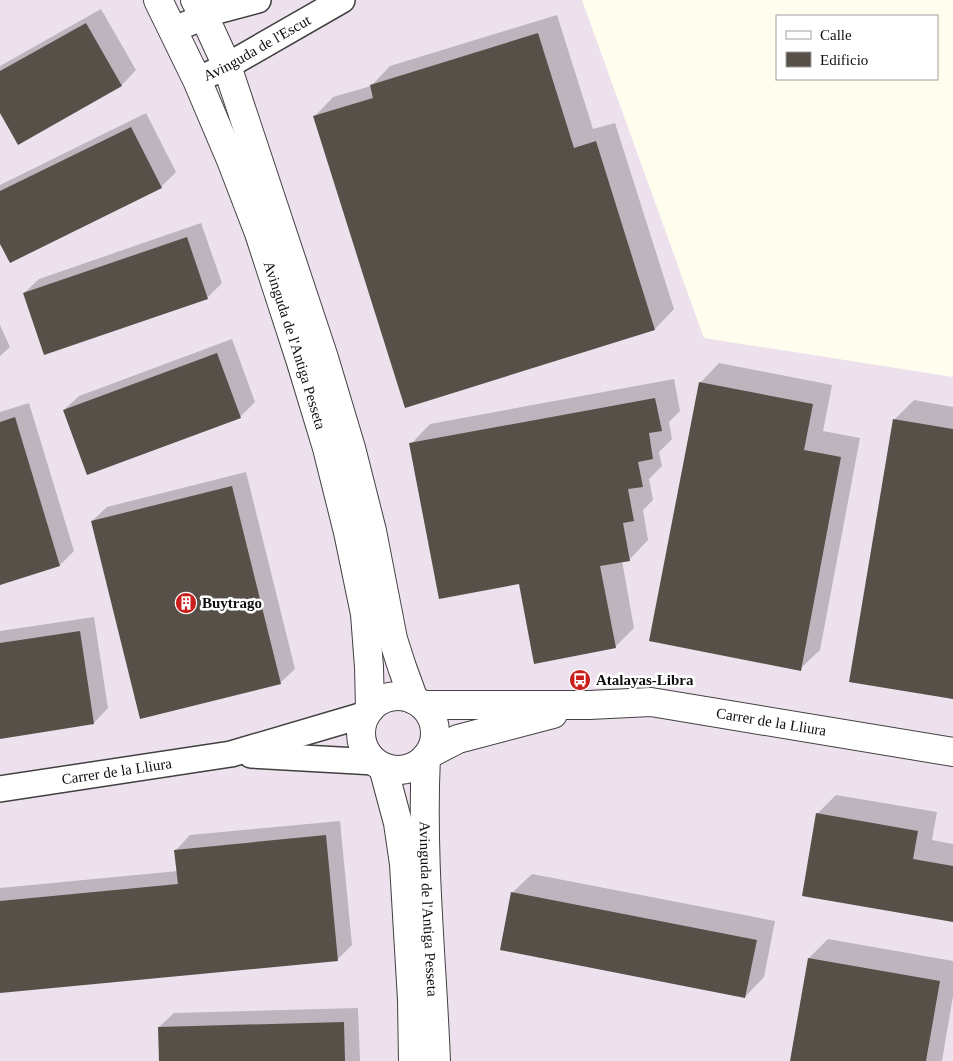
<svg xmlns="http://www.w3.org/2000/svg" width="953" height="1061" font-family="Georgia,serif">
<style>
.industrial{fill:#ede1ed}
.shadow{fill:#0003}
.building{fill:#575049}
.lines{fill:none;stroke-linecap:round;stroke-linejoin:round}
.minor-casing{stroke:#414141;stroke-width:28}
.tertiary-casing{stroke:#414141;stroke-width:30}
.minor{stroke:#fff;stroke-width:25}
.tertiary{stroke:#fff;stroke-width:28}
.labels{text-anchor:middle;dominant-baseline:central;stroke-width:5;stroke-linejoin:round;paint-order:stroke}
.street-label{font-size:15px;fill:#0e0e0e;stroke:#fff}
.poi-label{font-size:15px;font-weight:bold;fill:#0e0e0e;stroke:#fff;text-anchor:start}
</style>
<rect width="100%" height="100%" fill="#fffdee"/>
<path class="industrial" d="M0 0H582L704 338 953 377V1061H0Z"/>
<path class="shadow" d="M101 9 136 70 122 85 18 143 0 110V66Z
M557 15 593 129 615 123 674 309 655 329 314 117 333 97 371 86 390 66Z
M146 113 176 172 161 187 0 241V185Z
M201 223 222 283 207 298 24 293 39 279Z
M0 325 10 347 0 356Z
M232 339 255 402 240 417 64 410 79 396Z
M719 363 832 385 823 431 860 438 820 650 800 669 700 383Z
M674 379 680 411 669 422 672 439 659 452 662 466 649 479 653 500 643 510 648 540 629 560 622 561 634 628 615 647 520 582 411 444 430 424Z
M914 400 953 407V698L895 419Z
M29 403 74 551 60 565 0 583V412Z
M246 472 295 669 280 683 92 521 107 507Z
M94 617 108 708 94 723 0 737V631Z
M836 795 937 812 932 840 953 844V921L817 814Z
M340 821 352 945 337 960 0 992V888L178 871 176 850 190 835Z
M532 874 775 921 764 977 745 997 512 893Z
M828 939 953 961V996L942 1061H791L809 958Z
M358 1008 360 1061H160L159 1027 174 1013Z"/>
<path class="building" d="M86 23 122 86 18 145 0 113V71Z
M538 33 574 148 596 141 655 330 405 408 313 116 373 98 370 85Z
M131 127 162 188 10 263 0 244V191Z
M187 237 208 299 44 355 23 293Z
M217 353 241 418 87 475 63 410Z
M699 382 813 404 804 450 841 457 801 671 649 641Z
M655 398 662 431 649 433 653 459 638 462 643 487 628 489 634 521 623 523 630 561 600 566 616 648 534 664 519 584 439 599 409 443Z
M15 417 60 566 0 585V422Z
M893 419 953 429V699L849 682Z
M232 486 281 684 140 719 91 521Z
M80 631 94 724 0 739V643Z
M816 813 918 831 913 859 953 866V922L802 896Z
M326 835 338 961 0 993V901L178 884 174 850Z
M511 892 757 940 745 998 500 950Z
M808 958 940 981 926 1061H790Z
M344 1022 345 1061H159L158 1027Z"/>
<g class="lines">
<g class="minor-casing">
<g id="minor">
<path d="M173 30 217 11 258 0"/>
<path id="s1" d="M197 80 227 66 342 0"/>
<path d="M251 755 375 762"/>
<path id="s2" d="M0 789 231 754 367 714"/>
</g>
</g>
<g class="tertiary-casing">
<g id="tertiary">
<path id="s3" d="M158 0 197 80 231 160 259 233 300 359 327 448 348 532 365 614 369 667 370 709"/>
<path d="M195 0 204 16 227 66 324 358 351 448 372 531 393 639 402 667 414 700"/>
<circle cx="398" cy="733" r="37"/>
<path id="s4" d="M422 705H589L651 702 953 752"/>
<path d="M429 754 458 739 553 714"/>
<path id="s5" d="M426 757C421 858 432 960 436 1061"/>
<path d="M383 767 398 823 404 864 412 1000 413 1061"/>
</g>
</g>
<use href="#minor" class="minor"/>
<use href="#tertiary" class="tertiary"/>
</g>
<defs>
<g id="building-disc" transform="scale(1.125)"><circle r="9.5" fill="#c91f1a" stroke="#fff"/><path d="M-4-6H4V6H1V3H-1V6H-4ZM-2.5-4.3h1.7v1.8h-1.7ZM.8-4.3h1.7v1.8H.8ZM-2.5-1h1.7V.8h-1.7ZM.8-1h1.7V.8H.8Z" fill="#fff"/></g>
<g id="bus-disc" transform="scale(1.125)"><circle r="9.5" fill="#c91f1a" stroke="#fff"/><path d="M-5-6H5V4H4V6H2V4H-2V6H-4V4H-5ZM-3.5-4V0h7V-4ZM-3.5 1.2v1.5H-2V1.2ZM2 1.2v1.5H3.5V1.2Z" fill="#fff"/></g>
</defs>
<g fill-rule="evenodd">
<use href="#building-disc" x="186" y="603"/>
<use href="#bus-disc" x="580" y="680"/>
</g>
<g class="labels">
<g class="street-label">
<text stroke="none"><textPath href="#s1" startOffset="68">Avinguda de l'Escut</textPath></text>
<text stroke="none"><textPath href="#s3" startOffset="372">Avinguda de l'Antiga Pesseta</textPath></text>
<text stroke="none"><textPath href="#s4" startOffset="351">Carrer de la Lliura</textPath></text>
<text stroke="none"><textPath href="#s2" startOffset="118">Carrer de la Lliura</textPath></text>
<text stroke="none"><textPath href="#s5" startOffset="152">Avinguda de l'Antiga Pesseta</textPath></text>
</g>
<g class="poi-label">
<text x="202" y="603">Buytrago</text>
<text x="596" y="680">Atalayas-Libra</text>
</g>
</g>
<rect x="776" y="15" width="162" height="65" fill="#ffffff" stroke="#9f9f9f"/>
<rect x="786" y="31" width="25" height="8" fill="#ffffff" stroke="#9f9f9f"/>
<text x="820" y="40" font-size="15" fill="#0e0e0e">Calle</text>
<rect x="786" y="52" width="25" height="15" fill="#575049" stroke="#9f9f9f"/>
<text x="820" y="65" font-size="15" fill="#0e0e0e">Edificio</text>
</svg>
